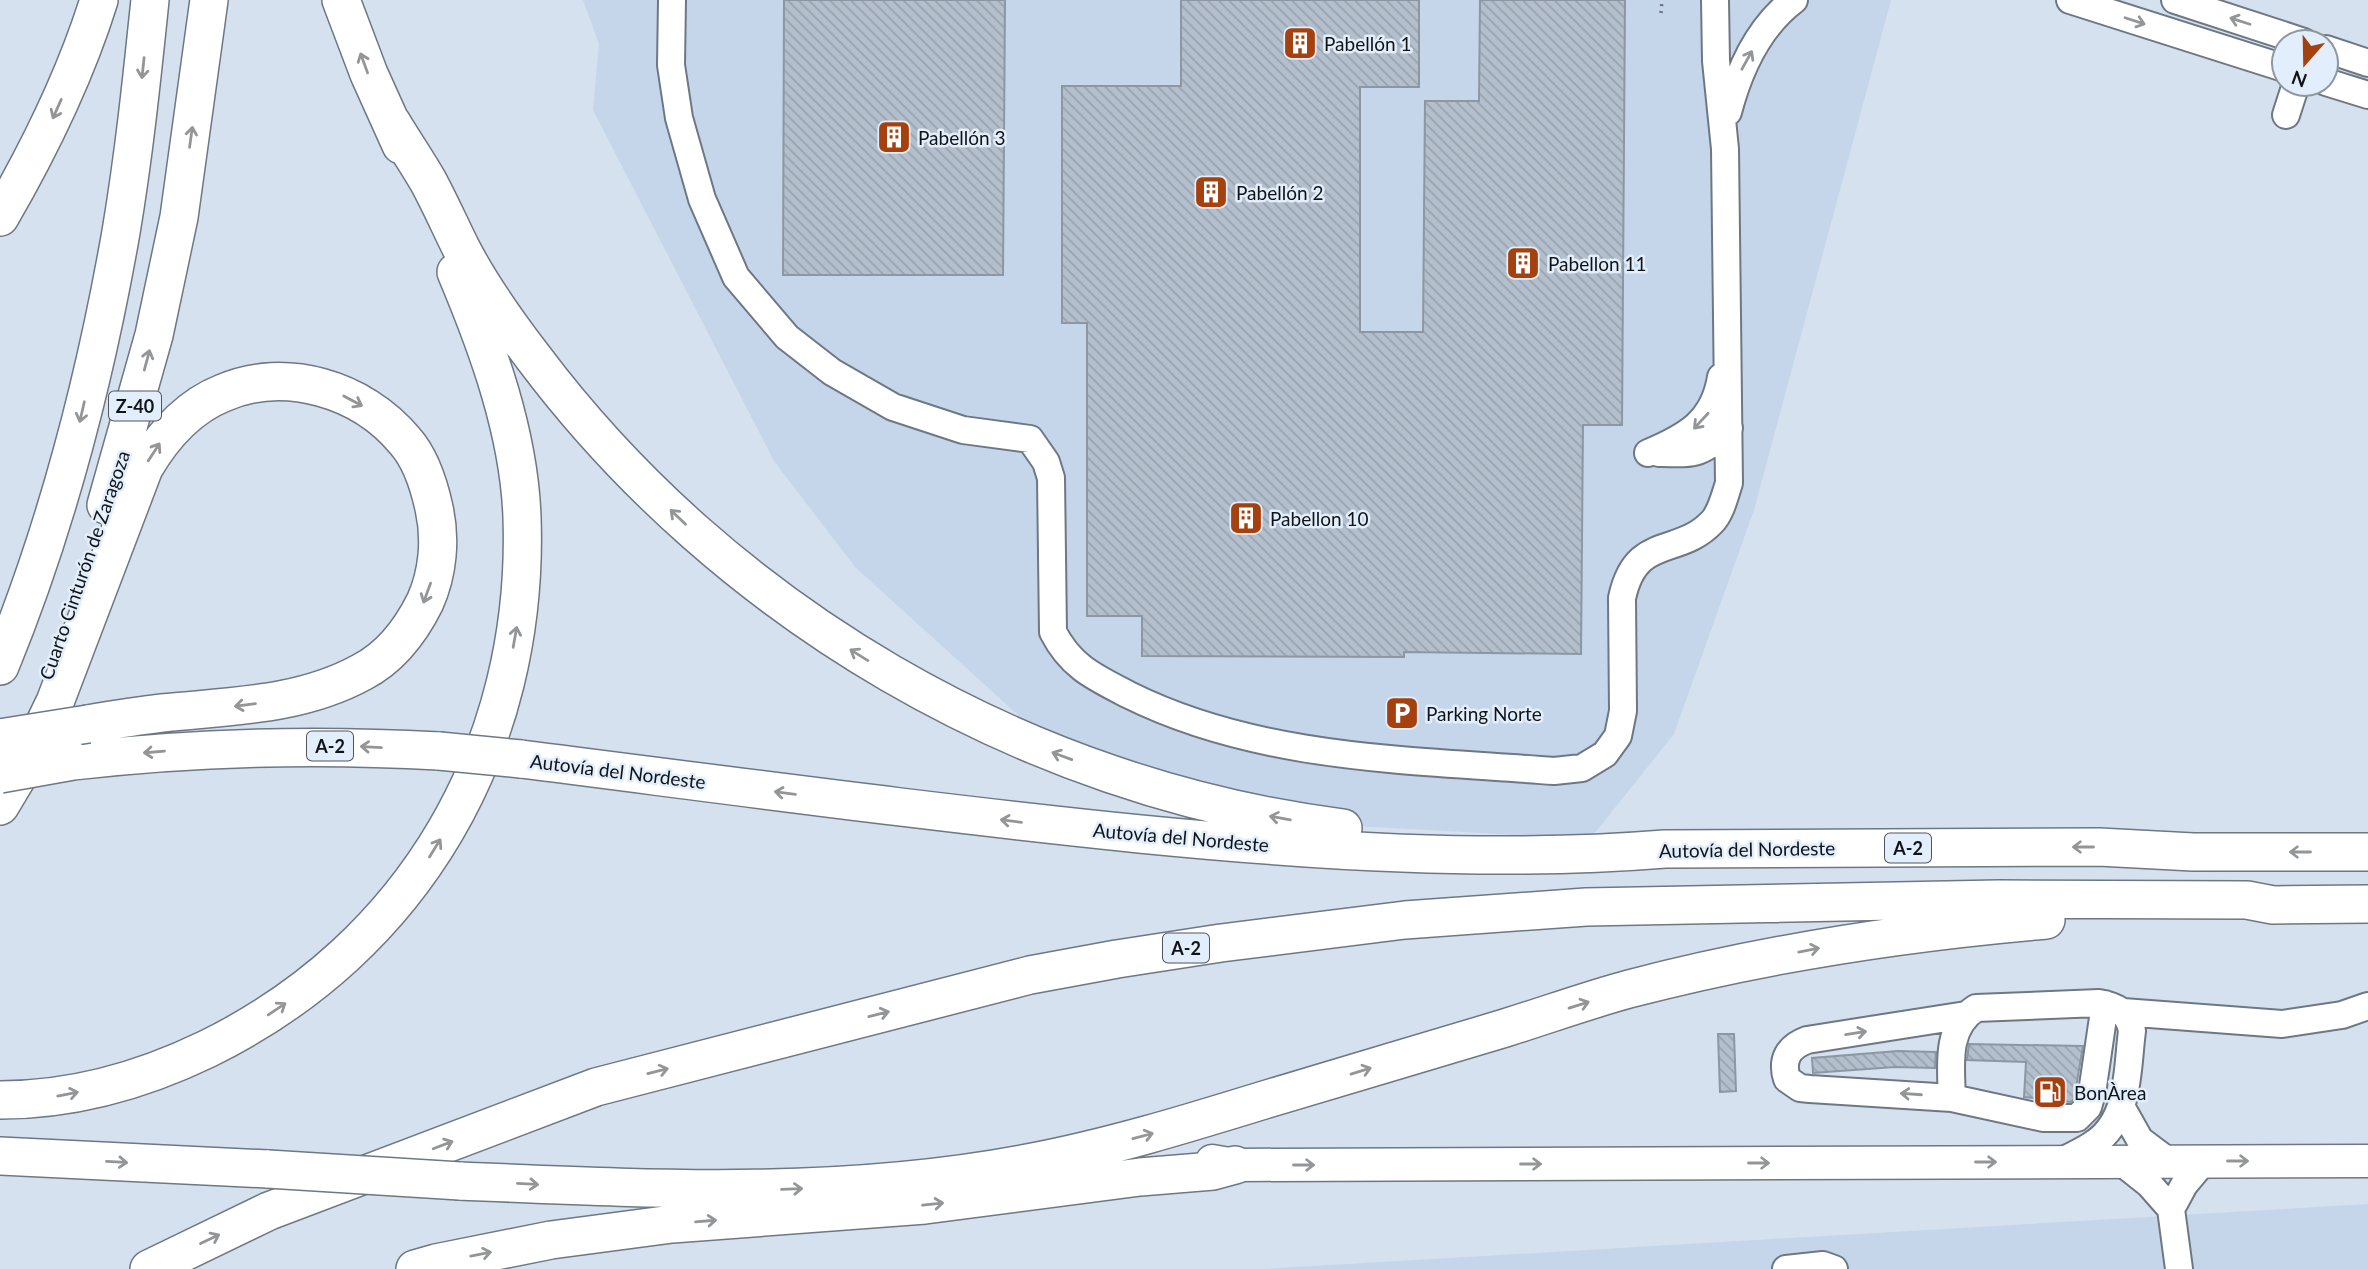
<svg xmlns="http://www.w3.org/2000/svg" width="2368" height="1269" font-family="Lato,sans-serif">
<style>
.built{fill:#c5d6ea}
.building{fill:url(#building-back-hatch);stroke:#8c97a3;stroke-width:2}
.lines{fill:none;stroke-linecap:round;stroke-linejoin:round}
.minor-casing{stroke:#6d7884;stroke-width:30}
.major-casing{stroke:#6d7884;stroke-width:35}
.highway-casing{stroke:#6d7884;stroke-width:40}
.path{stroke:#6c747c;stroke-width:3.5;stroke-dasharray:2 5;stroke-linecap:butt}
.minor{stroke:#fff;stroke-width:26}
.major{stroke:#fff;stroke-width:32}
.highway{stroke:#fff;stroke-width:37}
.highway-bridge-casing{stroke:#6d7884;stroke-width:40;stroke-linecap:butt}
.highway-bridge{stroke:#fff;stroke-width:37}
.oneway{stroke:#939597}
.labels{text-anchor:middle;dominant-baseline:central;stroke-width:5;stroke-linejoin:round;paint-order:stroke}
.shield{fill:#e2eefb;stroke:#4f555c;stroke-width:2}
.shield-label{font-size:18px;font-weight:bold;fill:#101418}
.poi-label{font-size:19px;fill:#101418;stroke:#e2eefb;text-anchor:start}
.street-label{font-size:19px;fill:#101418;stroke:#e2eefb}
</style>
<defs>
<pattern id="building-back-hatch" width="6" height="6" patternUnits="userSpaceOnUse" patternTransform="scale(1.75)"><rect width="6" height="6" fill="#b3bfcc"/><path d="M-1 5l2 2M0 0l6 6M5-1l2 2" fill="none" stroke="#99a3ae"/></pattern>
</defs>
<rect width="100%" height="100%" fill="#d5e1ee"/>
<path class="built" d="M583 0H1891L1754 510 1674 734 1590 839 1247 820 1019 716 855 567 774 461 593 110 599 44Z
M2368 1204V1269H1263Z"/>
<path class="building" d="M784 0H1005L1003 275H783Z
M1181 0H1419V87H1360V332H1423L1425 101H1479L1480 0H1625L1622 425H1583L1581 654 1404 652V657L1142 656V616H1087V323H1062V86H1181Z
M1718 1034H1734L1736 1091 1720 1092Z
M1969 1044 2083 1046 2074 1099 2070 1102 2024 1097 2026 1062 1967 1060Z
M1898 1051 1936 1052 1935 1068 1895 1067 1813 1073 1812 1058Z"/>
<g class="lines">
<g class="minor-casing">
<path id="minor" d="M672 0 671 65 679 118 702 199 736 277 787 337 832 372 893 407 963 430 1030 439 1046 462 1051 478 1053 632C1071 667 1094 677 1129 695 1260 760 1411 760 1554 771L1582 768 1605 754 1618 736 1623 711 1622 598C1636 533 1678 558 1712 522 1721 513 1725 495 1729 483L1725 149 1716 61 1715 0
M2070 0 2284 68
M2175 0 2304 42
M2326 49 2368 63
M2326 82 2368 95
M1728 112C1739 70 1758 27 1794 0
M2286 115 2296 84
M1648 453C1686 437 1714 422 1721 377
M1659 453C1696 454 1701 455 1729 428
M2123 1012 2282 1024 2342 1015 2368 1006
M1966 1015 1807 1040C1788 1047 1781 1060 1787 1079L1800 1088 1810 1089 1952 1098 2044 1118H2077L2088 1107 2092 1093 2105 1004
M1952 1098C1951 1066 1945 1028 1976 1008L2099 1003C2116 1006 2129 1012 2132 1031 2127 1068 2130 1118 2096 1142 2086 1150 2073 1155 2062 1161
M2122 1108 2140 1140 2168 1161
M2120 1161 2149 1184 2171 1209 2179 1269
M2171 1209 2184 1185 2204 1161
M1786 1269 1823 1265 1834 1269"/>
</g>
<g class="major-casing">
<path id="major" d="M1212 1161 1235 1165 2368 1161"/>
</g>
<g class="highway-casing">
<path id="highway" d="M341 0 369 74 401 145
M392 123C404 143 417 162 428 181 440 203 450 226 461 248 481 287 507 323 533 357 725 613 1025 788 1343 828
M0 217C40 148 75 77 99 0
M106 505 154 335 179 217 209 0
M0 666C57 527 95 380 121 232 134 155 142 77 150 0
M521 759C727 785 933 813 1140 834 1314 851 1491 863 1665 849L2099 847 2193 852H2368
M73 761C195 747 316 744 439 751
M0 806 24 766 55 702 144 468C162 437 188 407 223 393 285 366 362 389 405 441 421 459 429 485 434 508 441 539 438 573 425 602 411 630 391 657 362 672 300 706 230 706 162 713 137 716 112 720 88 724
M0 1100C71 1100 143 1080 207 1049 415 947 530 746 522 517 519 433 488 348 456 272
M0 1156 268 1169
M460 1181C650 1189 840 1199 1028 1163 1108 1148 1186 1124 1264 1100 1344 1076 1425 1052 1505 1028 1547 1015 1588 1000 1629 989 1766 953 1906 932 2046 920
M149 1269 269 1211 596 1087 1030 975 1117 959 1221 943 1405 920 1586 907 1999 899 2247 900 2273 905 2368 904
M415 1269 436 1263 551 1240 672 1224 925 1205 1140 1177 1213 1171 1235 1165"/>
</g>
<path class="path" d="M1661 13 1662 0"/>
<use href="#minor" class="minor"/>
<use href="#major" class="major"/>
<use href="#highway" class="highway"/>
<g class="highway-bridge-casing">
<path id="highway-bridge" d="M0 738 88 724
M439 751 521 759
M0 774 73 761
M268 1169 460 1181"/>
</g>
<use href="#highway-bridge" class="highway-bridge"/>
</g>
<defs><path id="oneway-shaft" d="M-6 0H5M1.5-3L5.5 0L1.5 3" fill="none" stroke-width="1.6" stroke-linecap="round" stroke-linejoin="round" transform="scale(1.75)"/></defs>
<g class="oneway">
<use href="#oneway-shaft" transform="translate(2135 21) rotate(18)"/>
<use href="#oneway-shaft" transform="translate(2240 21) rotate(-162)"/>
<use href="#oneway-shaft" transform="translate(1747 60) rotate(-61)"/>
<use href="#oneway-shaft" transform="translate(364 63) rotate(-110)"/>
<use href="#oneway-shaft" transform="translate(143 68) rotate(96)"/>
<use href="#oneway-shaft" transform="translate(57 109) rotate(114)"/>
<use href="#oneway-shaft" transform="translate(191 137) rotate(-82)"/>
<use href="#oneway-shaft" transform="translate(147 360) rotate(-75)"/>
<use href="#oneway-shaft" transform="translate(353 401) rotate(28)"/>
<use href="#oneway-shaft" transform="translate(82 412) rotate(103)"/>
<use href="#oneway-shaft" transform="translate(1701 421) rotate(133)"/>
<use href="#oneway-shaft" transform="translate(154 452) rotate(-57)"/>
<use href="#oneway-shaft" transform="translate(678 517) rotate(-136)"/>
<use href="#oneway-shaft" transform="translate(427 593) rotate(110)"/>
<use href="#oneway-shaft" transform="translate(515 637) rotate(-80)"/>
<use href="#oneway-shaft" transform="translate(859 655) rotate(-148)"/>
<use href="#oneway-shaft" transform="translate(245 705) rotate(173)"/>
<use href="#oneway-shaft" transform="translate(371 747) rotate(-177)"/>
<use href="#oneway-shaft" transform="translate(154 752) rotate(175)"/>
<use href="#oneway-shaft" transform="translate(1062 756) rotate(-160)"/>
<use href="#oneway-shaft" transform="translate(785 793) rotate(-173)"/>
<use href="#oneway-shaft" transform="translate(1280 818) rotate(-170)"/>
<use href="#oneway-shaft" transform="translate(1011 821) rotate(-173)"/>
<use href="#oneway-shaft" transform="translate(2083 847) rotate(180)"/>
<use href="#oneway-shaft" transform="translate(435 848) rotate(-58)"/>
<use href="#oneway-shaft" transform="translate(2300 852) rotate(180)"/>
<use href="#oneway-shaft" transform="translate(1809 950) rotate(-11)"/>
<use href="#oneway-shaft" transform="translate(1579 1005) rotate(-17)"/>
<use href="#oneway-shaft" transform="translate(277 1009) rotate(-34)"/>
<use href="#oneway-shaft" transform="translate(879 1014) rotate(-14)"/>
<use href="#oneway-shaft" transform="translate(1856 1033) rotate(-9)"/>
<use href="#oneway-shaft" transform="translate(658 1071) rotate(-14)"/>
<use href="#oneway-shaft" transform="translate(1361 1071) rotate(-17)"/>
<use href="#oneway-shaft" transform="translate(68 1094) rotate(-11)"/>
<use href="#oneway-shaft" transform="translate(1911 1094) rotate(-176)"/>
<use href="#oneway-shaft" transform="translate(1143 1136) rotate(-15)"/>
<use href="#oneway-shaft" transform="translate(443 1145) rotate(-21)"/>
<use href="#oneway-shaft" transform="translate(2238 1161)"/>
<use href="#oneway-shaft" transform="translate(117 1162) rotate(3)"/>
<use href="#oneway-shaft" transform="translate(1986 1162)"/>
<use href="#oneway-shaft" transform="translate(1759 1163)"/>
<use href="#oneway-shaft" transform="translate(1531 1164)"/>
<use href="#oneway-shaft" transform="translate(1304 1165)"/>
<use href="#oneway-shaft" transform="translate(528 1184) rotate(3)"/>
<use href="#oneway-shaft" transform="translate(792 1189) rotate(-2)"/>
<use href="#oneway-shaft" transform="translate(933 1204) rotate(-6)"/>
<use href="#oneway-shaft" transform="translate(706 1221) rotate(-5)"/>
<use href="#oneway-shaft" transform="translate(210 1239) rotate(-26)"/>
<use href="#oneway-shaft" transform="translate(481 1254) rotate(-11)"/>
</g>
<defs>
<g id="building-square" transform="scale(1.75)"><rect x="-9" y="-9" width="18" height="18" rx="4" fill="#a5410e" stroke="#e2eefb"/><path d="M-4-6H4V6H1V3H-1V6H-4ZM-2.5-4.3h1.7v1.8h-1.7ZM.8-4.3h1.7v1.8H.8ZM-2.5-1h1.7V.8h-1.7ZM.8-1h1.7V.8H.8Z" fill="#fff"/></g>
<g id="parking-square" transform="scale(1.75)"><rect x="-9" y="-9" width="18" height="18" rx="4" fill="#a5410e" stroke="#e2eefb"/><path d="M-3.5-5.5H1a3.5 3.5 0 0 1 0 7H-1V5.5H-3.5ZM-1-3.4V-.6H.8a1.4 1.4 0 0 0 0-2.8Z" fill="#fff"/></g>
<g id="fuel-square" transform="scale(1.75)"><rect x="-9" y="-9" width="18" height="18" rx="4" fill="#a5410e" stroke="#e2eefb"/><path d="M-5.5-6h7V0h2V4h1.3V-2.5L3-4.5l.8-.8L6-3V5H2.5V1h-1V6h-7ZM-4.2-4.7v3.2H.2V-4.7Z" fill="#fff"/></g>
</defs>
<g fill-rule="evenodd">
<use href="#building-square" x="1300" y="43"/>
<use href="#building-square" x="894" y="137"/>
<use href="#building-square" x="1211" y="192"/>
<use href="#building-square" x="1523" y="263"/>
<use href="#building-square" x="1246" y="518"/>
<use href="#parking-square" x="1402" y="713"/>
<use href="#fuel-square" x="2050" y="1092"/>
</g>
<g class="labels">
<g class="shield">
<rect x="109" y="391.5" width="52" height="29" rx="5"/>
<rect x="307" y="731.5" width="46" height="29" rx="5"/>
<rect x="1885" y="833.5" width="46" height="29" rx="5"/>
<rect x="1163" y="933.5" width="46" height="29" rx="5"/>
</g>
<g class="shield-label">
<text x="135" y="406">Z-40</text>
<text x="330" y="746">A-2</text>
<text x="1908" y="848">A-2</text>
<text x="1186" y="948">A-2</text>
</g>
<g class="poi-label">
<text x="1324" y="43">Pabellón 1</text>
<text x="918" y="137">Pabellón 3</text>
<text x="1236" y="192">Pabellón 2</text>
<text x="1548" y="263">Pabellon 11</text>
<text x="1270" y="518">Pabellon 10</text>
<text x="1426" y="713">Parking Norte</text>
<text x="2074" y="1092">BonÀrea</text>
</g>
<g class="street-label">
<text transform="translate(84 565) rotate(-71)">Cuarto Cinturón de Zaragoza</text>
<text transform="translate(618 771) rotate(7)">Autovía del Nordeste</text>
<text transform="translate(1181 837) rotate(5)">Autovía del Nordeste</text>
<text transform="translate(1747 849) rotate(-1)">Autovía del Nordeste</text>
</g>
</g>
<g transform="translate(2305 63) rotate(200)"><circle r="33" fill="#e2eefb" stroke="#8e97a0" stroke-width="2"/>
<path d="M0-5L12 26L0 18L-12 26Z" fill="#a5410e"/>
<text y="-10" font-size="19" font-weight="bold" text-anchor="middle" fill="#101418">N</text>
</g>
</svg>
